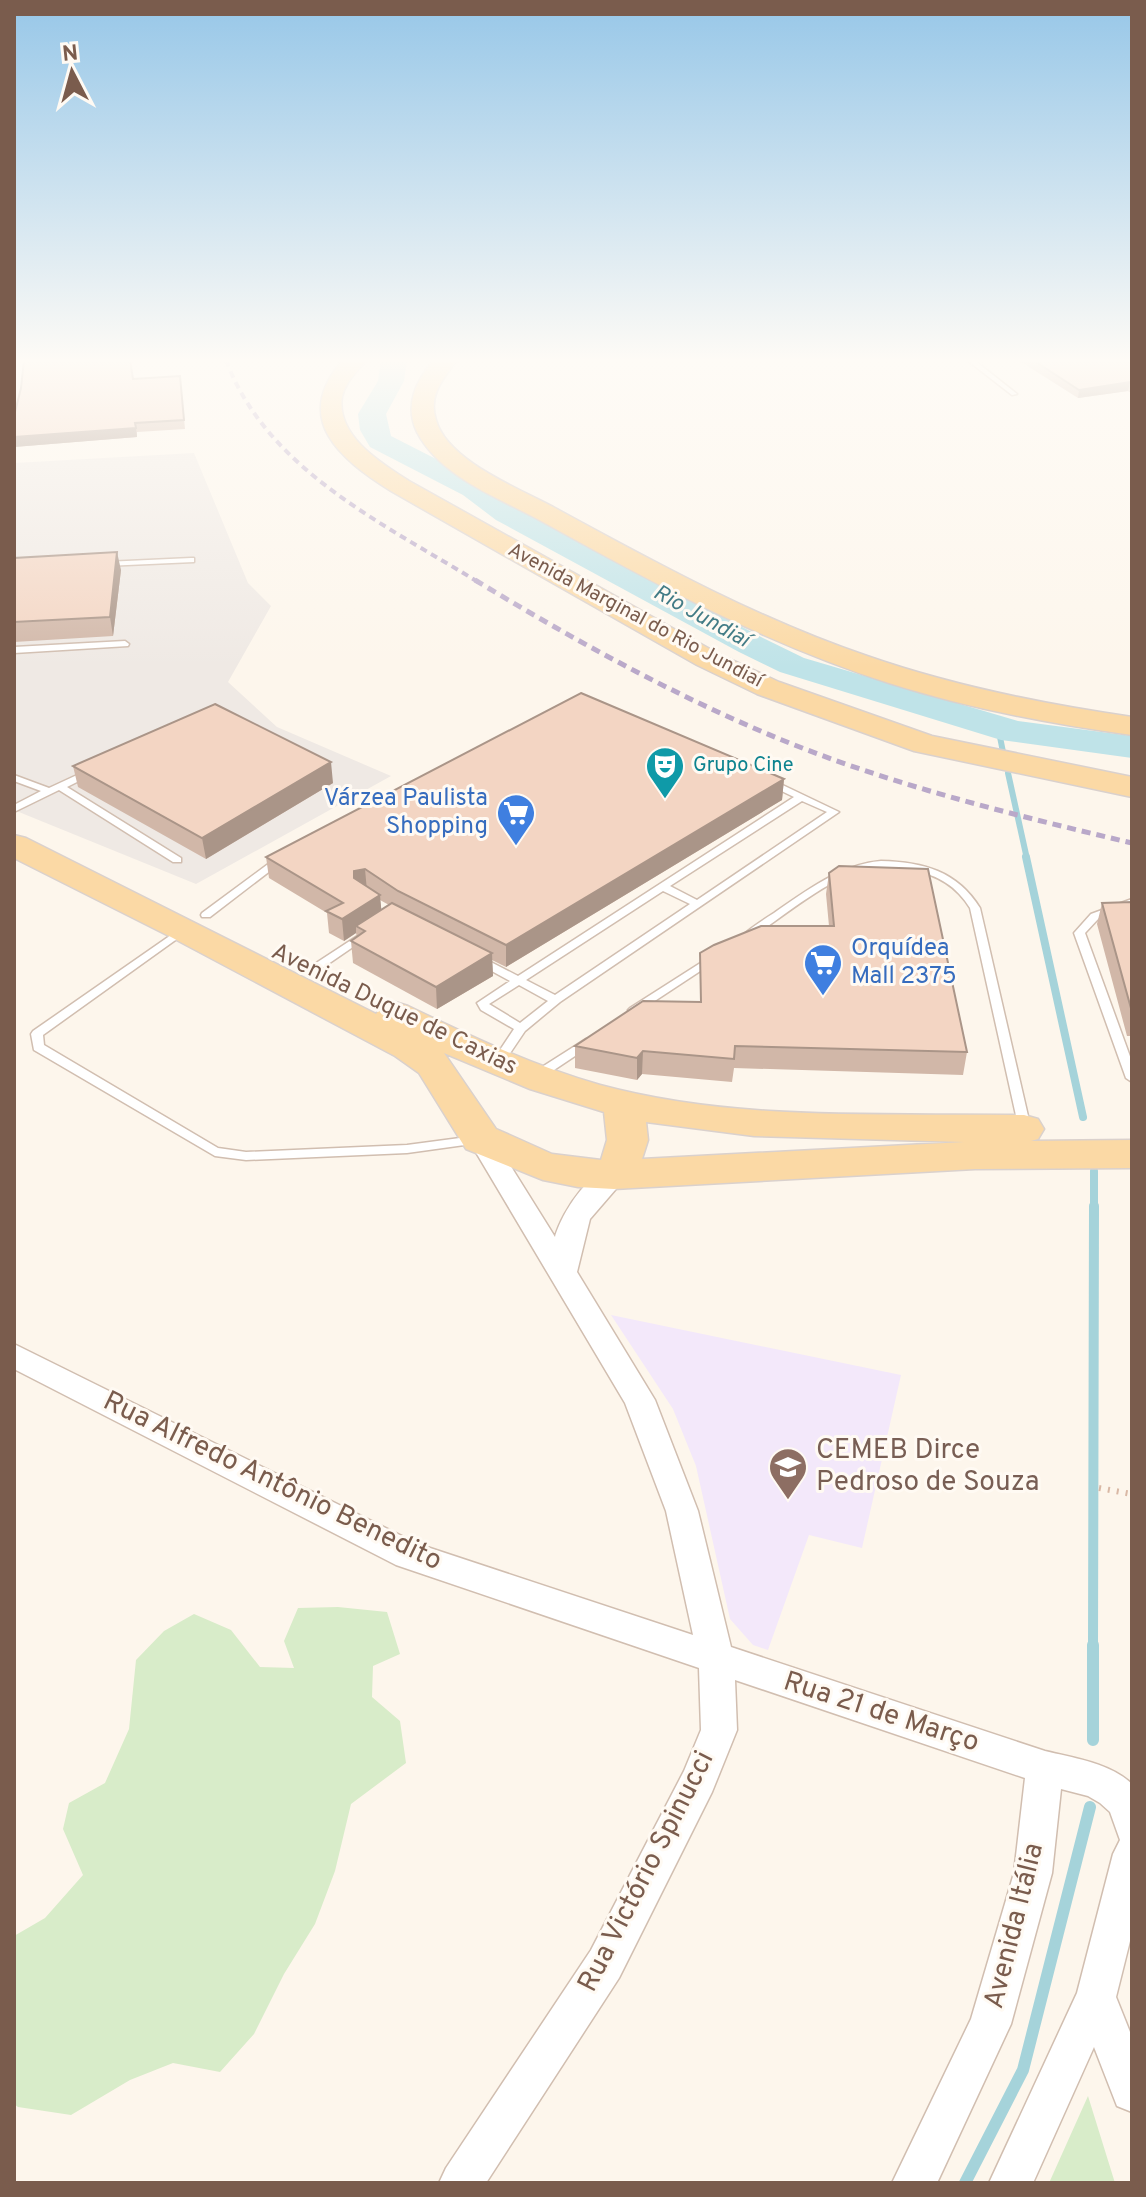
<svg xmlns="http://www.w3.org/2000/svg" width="1146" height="2197" font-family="Overpass,sans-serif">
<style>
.industrial{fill:#efe9e4}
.education{fill:#f3e8fa}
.green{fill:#d8ecc9}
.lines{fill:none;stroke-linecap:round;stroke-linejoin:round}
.stream-far3{stroke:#a5d3da;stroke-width:6}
.stream-far2{stroke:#a5d3da;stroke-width:8}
.stream-far1{stroke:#a5d3da;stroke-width:10}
.stream{stroke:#a5d3da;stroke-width:12}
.river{fill:#bfe3e8;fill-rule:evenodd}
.lane-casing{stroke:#d1beb0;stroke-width:3}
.street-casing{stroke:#d1beb0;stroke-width:3}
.primary-casing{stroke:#dad1cd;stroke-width:3}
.path{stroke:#d9b8a5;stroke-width:6;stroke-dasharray:2 7;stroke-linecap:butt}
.lane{fill:#fff;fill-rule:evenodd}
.street{fill:#fff;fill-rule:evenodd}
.primary{fill:#fbd9a5;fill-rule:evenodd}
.rail-far1{stroke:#b9a8c9;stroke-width:4;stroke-dasharray:7 5;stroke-linecap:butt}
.rail{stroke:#b9a8c9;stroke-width:5;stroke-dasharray:9 6;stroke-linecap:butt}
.wall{fill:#d1b7a8;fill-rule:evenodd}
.shaded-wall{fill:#aa9588}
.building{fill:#f3d5c3;stroke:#aa9588;stroke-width:2}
.labels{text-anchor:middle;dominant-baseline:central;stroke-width:6;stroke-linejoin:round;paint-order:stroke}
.far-street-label{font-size:20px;fill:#7a5c4d;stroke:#fffaf3}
.far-culture-label{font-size:20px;fill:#0d838f;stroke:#fffaf3;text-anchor:start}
.far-water-label{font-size:22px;font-style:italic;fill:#437c86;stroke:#fffaf3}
.shop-label{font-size:24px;fill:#366cbe;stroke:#fffaf3;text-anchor:end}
.street-label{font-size:24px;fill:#7a5c4d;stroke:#fffaf3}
.near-education-label{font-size:28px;fill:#785e54;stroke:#fffaf3;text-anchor:start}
.near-street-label{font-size:28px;fill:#7a5c4d;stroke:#fffaf3}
</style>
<rect width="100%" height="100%" fill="#fdf6ec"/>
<path class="industrial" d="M194 453 248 583 271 606 228 682 277 727 391 776 196 884 14 810V463Z"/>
<path class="education" d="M611 1315 901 1375 862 1548 809 1535 768 1650 753 1645 730 1619 696 1466 673 1409Z"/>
<path class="green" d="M338 1607 387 1612 400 1654 373 1666 372 1697 400 1721 406 1763 351 1804 335 1871 315 1924 284 1974 254 2034 220 2072 173 2063 130 2080 71 2115 18 2107 14 2104V1936L45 1918 83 1875 63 1829 69 1803 105 1783 129 1729 136 1660 164 1631 194 1614 231 1630 260 1667 294 1668 284 1641 298 1608Z
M1088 2096 1115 2183H1049Z"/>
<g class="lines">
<path class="stream-far3" d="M998 727 1003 752
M1008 773 1027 859"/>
<path class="stream-far2" d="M1026 857 1083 1117
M1094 1208V1171"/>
<path class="stream-far1" d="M1093 1647 1094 1206"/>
<path class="stream" d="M1093 1740V1645
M965 2183 1023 2070 1090 1807"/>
<path class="river" d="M381 360H407L404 381 386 414 391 436 483 483 518 508 763 638 804 658 1018 721 1132 736V758L1001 740 780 672 739 652 496 520 463 495 370 447 360 430 358 414 378 381Z"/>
<g class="lane-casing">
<path id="lane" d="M967 360H974L1017 394 1012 395Z
M191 558H194V562L105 566 101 564 105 562Z
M125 641 129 644 128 646 14 653V647Z
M90 769 93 770V774L67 787 181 858V862H173L59 790 14 812V805L41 791 14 781V775L49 788Z
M770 779 839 812 560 1002 525 1031 502 1065H494L492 1062 514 1029 481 1010 477 1003 510 981 477 963 476 961 477 959H485L518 976 794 797 767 784 765 782ZM802 801 827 812 697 900 670 886ZM663 891 690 904 555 995 526 980ZM519 985 548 1001 520 1023 489 1004Z
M279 856 284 859 283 861 210 917H202L201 915 202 913Z
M881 861C923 862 957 871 980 908L1031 1129 1029 1132 1025 1133 1019 1129 970 908C957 887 939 875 914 871 900 868 885 866 871 868 830 876 786 915 752 937L748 938 743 935C752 927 763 920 774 913 806 891 841 864 881 861Z
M1132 899V906L1099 918 1085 933 1132 1062V1082L1126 1078 1074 933 1091 914Z
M184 926 188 927 189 929 188 931 43 1035 44 1045 218 1148 246 1152 407 1145 475 1136 479 1137 481 1140 479 1143 407 1153 246 1160 215 1156 34 1050 31 1034 33 1031Z
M365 931 369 932 370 934 369 936 315 973H307L305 971 307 969Z
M713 955 718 958 717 960 638 1012H630L628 1010 630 1008Z
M586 1039 590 1040 592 1043 590 1046 539 1080H531L529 1077 531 1074Z"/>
</g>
<g class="street-casing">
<path id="street" d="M481 1130 490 1133 555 1237C562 1212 594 1160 624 1168L628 1175 590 1219 577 1272 655 1400 698 1511 731 1647 1045 1751C1074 1758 1110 1763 1132 1784V1933L1116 1997 1132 2037V2112L1117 2106 1094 2047 1033 2183H989L1077 1993 1113 1854 1120 1840 1110 1812 1100 1803 1088 1796 1061 1789 1052 1873 1011 2024 937 2183H892L971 2019 1014 1873 1025 1778 735 1680 737 1730 712 1792 619 1978 486 2183H439L446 2168 591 1950 684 1771 701 1730 699 1668 396 1565 14 1369V1344L418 1544 693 1635 666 1511 625 1403 468 1139 472 1133Z"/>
</g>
<g class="primary-casing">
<path id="primary" d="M343 360H366C357 372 345 382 342 397 336 436 381 463 409 481L717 653 779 682 932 736 1132 777V797L914 751 757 694 697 665 391 491C340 459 291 419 343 360Z
M434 360H457C443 379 428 395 436 420 447 461 520 489 555 508 656 563 758 619 867 656 953 686 1042 704 1132 717V735C1050 724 968 708 889 683 767 644 655 584 543 522 500 498 441 478 417 432 404 406 416 380 434 360Z
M14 835 26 838 376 1014 382 1006 395 1002 408 1006C470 1036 533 1066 600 1085 736 1122 884 1113 1024 1115L1038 1119 1044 1129 1038 1139 1031 1141 1132 1140V1168L975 1169 614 1189 578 1187 543 1180 466 1149 419 1073 395 1056 171 937 14 858ZM444 1053 530 1089 604 1112 607 1140 601 1160 552 1154 496 1129ZM646 1122 754 1136 964 1142 642 1159 648 1140Z"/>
</g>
<path class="path" d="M1099 1488 1132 1494"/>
<use href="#lane" class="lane"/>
<use href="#street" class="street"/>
<use href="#primary" class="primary"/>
<path class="rail-far1" d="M226 360C267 470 384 524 478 582"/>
<path class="rail" d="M475 580C574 640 675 696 782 740 895 786 1014 815 1132 843"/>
</g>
<path class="wall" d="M1018 360H1132V394L1128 391 1078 398Z
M180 376 185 429 137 432V437L14 447V416L133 379Z
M14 558 121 570 113 636 14 642Z
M73 766 333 783 206 859 78 787Z
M784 779 782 800 506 967 492 960 493 976 437 1009 353 963 351 941 357 937 356 933 344 941 329 933 327 913 269 878 266 857ZM380 900 389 905 381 910Z
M829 873 967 1052 963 1075 734 1068 732 1082 642 1074 637 1080 575 1068V1046L700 1002V953L829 926 826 894Z
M1132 902V1036H1127L1097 924 1102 903Z"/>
<path class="shaded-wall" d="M1130 382 1128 391 1078 398 1079 390Z
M136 428 137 437 14 447V437Z
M117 552 121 570 113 636 110 617Z
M331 762 333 783 206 859 202 838Z
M784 779 782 800 506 967V945Z
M365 869 367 891 356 893 354 871Z
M380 895 382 917 356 926V933L344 941 342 919Z
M492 953 493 976 437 1009 436 987Z
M643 1051 642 1074 637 1080V1058Z"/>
<path class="building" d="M24 360H130L133 379 180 376 184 420 135 423 136 428 14 437V416L21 388Z
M1033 360H1132V384L1130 382 1079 390Z
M117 552 110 617 14 622V558Z
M581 693 784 779 506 945 398 891 365 869 354 871V878L380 895 342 919 326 911 343 903 266 857Z
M215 704 331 762 202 838 73 766Z
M839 866 928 869 967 1052 735 1046 734 1059 643 1051 637 1058 575 1046 643 1001 701 1002 700 953 714 945 761 926H834L829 873Z
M1132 902V1012L1102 903Z
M392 903 492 953 436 987 351 941 365 931 356 926Z"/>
<linearGradient id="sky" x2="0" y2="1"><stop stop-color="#97c7e8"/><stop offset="0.54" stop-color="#fefbf6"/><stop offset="1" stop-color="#fefbf6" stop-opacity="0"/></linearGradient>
<rect width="1146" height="668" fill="url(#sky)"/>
<defs>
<g id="theatre-pin" transform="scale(2)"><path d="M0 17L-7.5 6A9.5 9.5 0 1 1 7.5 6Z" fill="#0f9aa8" stroke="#fffaf3"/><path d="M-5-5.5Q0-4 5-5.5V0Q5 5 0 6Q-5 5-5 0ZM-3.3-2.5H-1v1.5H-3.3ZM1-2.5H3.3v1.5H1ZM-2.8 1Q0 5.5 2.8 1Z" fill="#fff"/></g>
<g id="supermarket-pin" transform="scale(2)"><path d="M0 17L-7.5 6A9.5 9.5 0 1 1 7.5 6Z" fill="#3f7fe0" stroke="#fffaf3"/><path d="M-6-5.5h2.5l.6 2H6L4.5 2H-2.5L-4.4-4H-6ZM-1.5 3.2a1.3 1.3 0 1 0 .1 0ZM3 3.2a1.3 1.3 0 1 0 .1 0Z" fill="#fff"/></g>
<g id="school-pin" transform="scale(2)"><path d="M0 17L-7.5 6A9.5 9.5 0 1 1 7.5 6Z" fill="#8d6e63" stroke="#fffaf3"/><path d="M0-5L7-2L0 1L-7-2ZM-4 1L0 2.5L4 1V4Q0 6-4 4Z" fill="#fff"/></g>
</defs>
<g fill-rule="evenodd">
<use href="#theatre-pin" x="665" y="766"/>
<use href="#supermarket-pin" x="516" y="813"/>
<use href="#supermarket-pin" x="823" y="963"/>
<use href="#school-pin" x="788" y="1467"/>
</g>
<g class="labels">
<g class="far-street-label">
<text transform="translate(635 616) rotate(28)">Avenida Marginal do Rio Jundiaí</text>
</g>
<g class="far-culture-label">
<text x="693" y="766">Grupo Cine</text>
</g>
<g class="far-water-label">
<text transform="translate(701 617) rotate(29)">Rio Jundiaí</text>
</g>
<g class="shop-label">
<text x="488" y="799">Várzea Paulista<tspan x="488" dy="28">Shopping</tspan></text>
<text x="851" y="949" text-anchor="start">Orquídea<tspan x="851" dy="28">Mall 2375</tspan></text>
</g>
<g class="street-label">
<text transform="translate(394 1010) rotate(26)">Avenida Duque de Caxias</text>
</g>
<g class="near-education-label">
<text x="816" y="1451">CEMEB Dirce<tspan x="816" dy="32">Pedroso de Souza</tspan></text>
</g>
<g class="near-street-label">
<text transform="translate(272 1482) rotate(26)">Rua Alfredo Antônio Benedito</text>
<text transform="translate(881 1713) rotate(18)">Rua 21 de Março</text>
<text transform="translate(647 1872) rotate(-63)">Rua Victório Spinucci</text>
<text transform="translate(1015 1926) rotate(-76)">Avenida Itália</text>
</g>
</g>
<rect width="1146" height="2197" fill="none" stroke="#7a5c4d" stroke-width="32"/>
<g transform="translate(72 72) rotate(354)" stroke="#fffaf3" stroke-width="6" paint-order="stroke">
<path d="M0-6L14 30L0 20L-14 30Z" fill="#7a5c4d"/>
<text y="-12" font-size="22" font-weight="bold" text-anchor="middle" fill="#7a5c4d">N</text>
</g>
</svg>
